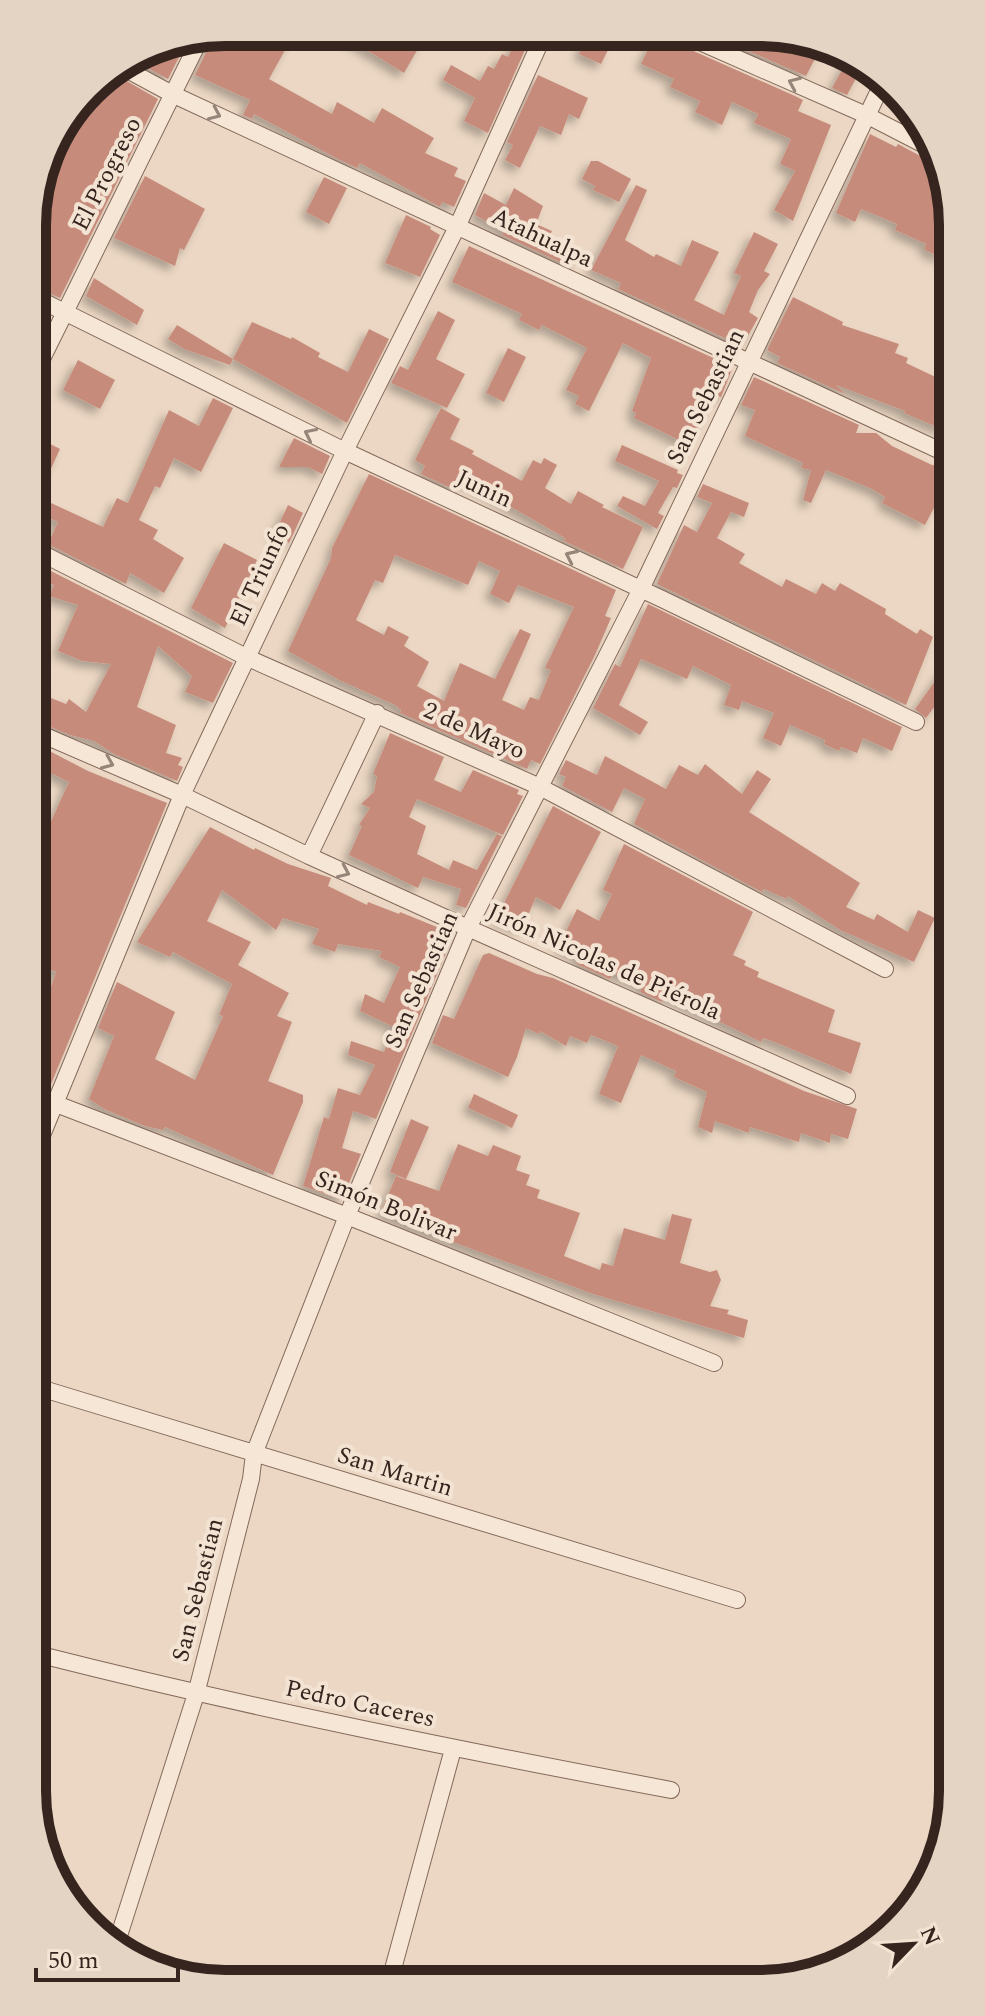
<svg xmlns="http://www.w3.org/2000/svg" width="985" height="2016" font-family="Spectral,serif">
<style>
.building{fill:#c78b7b;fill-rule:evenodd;filter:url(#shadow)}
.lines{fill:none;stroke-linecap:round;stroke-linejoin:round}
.minor-casing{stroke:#84695b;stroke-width:18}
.minor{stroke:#f6e6d5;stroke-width:16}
.oneway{stroke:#96867a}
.labels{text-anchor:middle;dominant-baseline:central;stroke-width:8;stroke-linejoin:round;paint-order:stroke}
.street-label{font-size:24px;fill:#35251e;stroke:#f3e3d2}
.rim{fill:none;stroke:#35251e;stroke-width:10}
</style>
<defs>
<filter id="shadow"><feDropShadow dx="-5.5" dy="5.5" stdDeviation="4" flood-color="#0004"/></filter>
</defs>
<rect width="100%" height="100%" fill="#ebd7c3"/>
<path class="building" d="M225 32H295L269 79 332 114 337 102 374 123 382 108 434 138 425 153 458 168 454 176 466 181 454 207 442 202 440 207 360 163 357 168 334 157 254 114 252 119 243 115 250 100 195 75 211 42 212 35Z
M339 33H427L404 73Z
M524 34H532L488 133 464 121 475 98 443 80 451 65 480 81 488 66 494 69 502 54 508 57 518 37 521 38Z
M587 34H609L603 48 608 50 601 64 579 54Z
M655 35H673L680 45 795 96 803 100 798 111 831 125 793 221 774 210 795 171 780 164 791 139 754 123 758 114 732 102 722 125 695 112 700 101 670 87 674 79 641 64Z
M712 35 798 36 821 47 806 76Z
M188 39 168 79 131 59 151 46Z
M847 61 861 69 847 95 832 88Z
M111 72 158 99 60 298 34 286V200L55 148 50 146 52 139 97 80Z
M538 75 588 98 579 119 569 114 561 135 540 126 520 168 505 160 513 145 507 142Z
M870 134 896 147 898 144 943 168V259L924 249 926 244 895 230 897 224 861 209 855 222 836 213Z
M591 161H598L631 179 619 202 593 190 595 186 582 179Z
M145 176 205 209 184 250 180 248 175 266 114 238Z
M324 177 347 188 329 224 306 212Z
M636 185 647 190 625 240 654 257 656 254 681 266 692 240 719 252 694 300 724 315 741 276 734 273 754 232 778 244 764 271 770 274 758 290 749 312 758 318 742 346 618 289 621 283 591 270Z
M514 188 543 206 536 224 552 231 549 237 578 250 571 267 502 235 504 231 475 215 484 193 506 205Z
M406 215 431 227 430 229 440 235 420 277 385 263Z
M469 246 733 367 721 397 715 395 689 445 634 418 636 413 632 411 651 358 623 343 589 411 575 404 579 396 566 390 587 348 542 325 539 330 519 320 522 314 452 282Z
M94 278 144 310 137 325 86 296Z
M793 297 843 322 842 325 899 344 895 353 908 358 906 363 944 381V430L904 413 905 411 836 385 845 394 777 363 780 357 767 350Z
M34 309 50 317 34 349Z
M438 311 455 320 436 359 465 374 447 408 391 383 400 366 408 370Z
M252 322 291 339 292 337 320 353 318 357 348 372 369 329 389 339 347 423 233 359Z
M177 325 233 359 230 365 184 349 168 339Z
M508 348 526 357 504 402 486 393Z
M78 360 115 380 100 409 63 390Z
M754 377 859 425 856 433H876L892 446 915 457 932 465 945 466V503L938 500 925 525 882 503 885 497 872 489 826 470 811 503 803 500 811 470 801 468 803 463 745 436 755 410 741 405Z
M213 398 233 408 201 472 174 458 160 488 155 486 139 520 158 530 153 539 184 558 164 593 130 573 126 584 48 544 58 522 35 511V436L60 449 38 497 103 527 117 498 128 503 169 410 199 426Z
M441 408 460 419 450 439 474 451 472 454 522 481 533 460 541 464 544 458 557 465 545 488 571 504 578 491 604 505 602 507 643 527 623 569 564 541 565 538 461 478 455 490 421 474 425 466 415 460Z
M294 438 330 456 322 474 308 467H279Z
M622 445 678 470 677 473 683 475 677 488 673 487 658 513 664 516 657 529 617 506 623 496 645 506 659 481 615 461Z
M369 474 616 590 605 616 611 618 595 655 540 764 531 760 527 769 400 713 401 710 395 705 339 680 288 651 331 558 332 548ZM395 555 468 585 479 561 500 571 490 594 509 603 518 585 574 607 545 668 551 670 539 700 530 697 524 710 502 700 531 634 520 629 495 679 460 663 444 701 417 686 429 662 404 646 409 637 388 626 384 635 356 620 375 580 383 583Z
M703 484 749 503 744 517 731 512 717 538 745 554 739 563 782 587 786 579 816 594 822 583 835 591 840 583 886 609 885 614 917 634 920 629 933 637 906 705 657 584 684 525 697 532 712 503 697 497Z
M288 505 303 513 289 543 274 535Z
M224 543 257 560 225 628 191 608Z
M35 563 233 663 213 703 185 692 192 676 158 646 137 707 176 725 166 753 182 758 178 765 183 767 177 781 114 754 94 741 70 735 36 721V692L66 704 69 699 86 712 111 664 82 661 58 651 78 605 49 596 54 585 36 579Z
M648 604 902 727 892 751 863 738 857 753 841 747 839 751 824 744 825 740 790 725 781 746 763 738 774 713 742 701 739 710 724 705 731 685 693 666 687 679 641 659 619 705 648 722 640 735 593 708 615 664 620 667Z
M946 666V691L926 718 915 709Z
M390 733 444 757 434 780 461 792 473 770 519 790 517 794 523 796 503 835 417 799 409 817 426 826 417 854 449 870 453 860 477 870 497 834 502 836 466 908 456 905 461 889 423 877 418 888 349 855 362 826 359 825 370 808 361 804 374 792 377 776 373 774Z
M36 744 88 771 167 803 49 1089 38 1086V1008L43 1010 56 972 39 965 46 947 37 944V836L43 839 69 782 36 766Z
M605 756 666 789 679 765 698 775 705 764 742 794 757 770 771 779 749 812 860 883 846 907 874 920 877 914 908 932 918 910 935 918 914 962 840 930 788 896 787 899 764 889 762 892 634 824 645 799 624 788 612 812 562 786 566 777 559 774 566 760 597 775Z
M553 806 601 832 560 910 536 897 522 929 496 919Z
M210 827 254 850 255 848 288 864 331 878 328 886 367 905 368 902 399 914 400 912 454 934 376 1119 353 1111 342 1148 361 1154 342 1200 303 1186 324 1117 329 1119 338 1088 360 1095 375 1065 348 1055 351 1041 384 1052 394 1027 360 1011 365 994 384 1003 400 967 379 957 382 951 338 944 335 952 312 944 319 929 283 918 276 930 222 890 207 921 251 942 238 965 289 993 277 1016 292 1022 268 1081 303 1095V1102L273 1175 165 1127 163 1130 145 1126 104 1109 89 1099 114 1036 98 1028 117 982 175 1012 155 1059 195 1080 223 1016 219 1015 232 984 173 952 170 957 137 942Z
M624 844 753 912 733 955 746 961 744 965 759 972 757 977 835 1010 828 1032 861 1043 851 1074 777 1043 763 1038 761 1042 665 995 662 1002 640 992 643 986 613 973 610 979 577 964 580 958 559 946 577 909 599 921 612 894 603 890Z
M489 953 537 974 553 978 804 1091 857 1109 848 1139 831 1134 830 1143 801 1133 799 1142 750 1127 749 1133 715 1121 712 1133 698 1127 707 1092 674 1077 676 1071 641 1055 621 1103 599 1094 618 1046 591 1035 587 1043 570 1036 566 1046 540 1031 539 1034 526 1028 517 1057 508 1077 432 1043 443 1015 454 1019 483 955Z
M474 1094 518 1115 512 1128 468 1108Z
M411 1119 429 1127 406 1179 390 1172Z
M458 1144 488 1156 493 1145 521 1156 516 1170 530 1175 526 1185 540 1190 537 1198 580 1213 564 1256 600 1270 602 1263 613 1266 624 1228 665 1240 672 1214 692 1219 680 1263 710 1272 717 1270 721 1280 710 1306 729 1310 727 1314 748 1320 744 1338 593 1294 410 1226 381 1212 396 1176 439 1191Z"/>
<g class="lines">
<g class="minor-casing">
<path id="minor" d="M684 35 866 115 934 150
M120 66 174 95 945 453
M34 297 345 451 662 599 916 722
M34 375 201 37
M35 550 248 658 540 787 885 969
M36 732 182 795 309 856 468 928 847 1096
M309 856 377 713
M38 1097 347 1216 714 1363
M38 1145 182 795 345 451 458 225 544 34
M40 1388 737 1600
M41 1655C250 1708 460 1750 671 1790
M116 1945 196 1694 251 1479 254 1454 347 1216 468 928 641 589 885 78
M167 1968 227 1982
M390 1980 453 1749"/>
</g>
<use href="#minor" class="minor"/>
</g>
<defs><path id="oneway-chevron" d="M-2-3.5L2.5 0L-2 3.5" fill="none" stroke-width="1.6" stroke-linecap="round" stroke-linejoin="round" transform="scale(2)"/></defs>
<g class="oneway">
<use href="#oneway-chevron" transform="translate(794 83) rotate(-156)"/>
<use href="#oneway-chevron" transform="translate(215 114) rotate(24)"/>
<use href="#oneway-chevron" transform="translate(310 434) rotate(-154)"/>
<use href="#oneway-chevron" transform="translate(571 556) rotate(-155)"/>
<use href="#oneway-chevron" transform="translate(108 763) rotate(23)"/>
<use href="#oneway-chevron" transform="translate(344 872) rotate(24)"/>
</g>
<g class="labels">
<g class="street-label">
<text transform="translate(107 174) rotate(-63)">El Progreso</text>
<text transform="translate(542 238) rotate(25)">Atahualpa</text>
<text transform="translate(706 397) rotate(-64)">San Sebastian</text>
<text transform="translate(484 489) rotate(25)">Junin</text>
<text transform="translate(260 575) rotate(-65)">El Triunfo</text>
<text transform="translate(474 731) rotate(24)">2 de Mayo</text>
<text transform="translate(604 962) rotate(24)">Jirón Nicolas de Piérola</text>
<text transform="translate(422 980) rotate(-66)">San Sebastian</text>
<text transform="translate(386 1206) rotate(22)">Simón Bolivar</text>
<text transform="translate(395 1472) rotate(17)">San Martin</text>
<text transform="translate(198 1590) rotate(-76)">San Sebastian</text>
<text transform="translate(360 1704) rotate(12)">Pedro Caceres</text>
</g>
</g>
<path d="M0 0H985V2016H0ZM225 46H760A179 179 0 0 1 939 225V1791A179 179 0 0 1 760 1970H225A179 179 0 0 1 46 1791V225A179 179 0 0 1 225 46Z" fill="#e4d4c4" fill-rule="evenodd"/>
<path class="rim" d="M225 46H760A179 179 0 0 1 939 225V1791A179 179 0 0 1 760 1970H225A179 179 0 0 1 46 1791V225A179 179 0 0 1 225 46Z"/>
<g transform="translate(913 1944) rotate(65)" stroke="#f3e3d2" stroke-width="6" paint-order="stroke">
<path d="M0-6L14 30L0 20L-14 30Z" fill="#35251e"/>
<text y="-12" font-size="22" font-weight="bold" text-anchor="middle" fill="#35251e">N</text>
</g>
<path d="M36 1968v12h142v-12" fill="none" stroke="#35251e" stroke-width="4"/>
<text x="48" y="1968" font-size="24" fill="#35251e" stroke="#f3e3d2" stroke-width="6" paint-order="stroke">50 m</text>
</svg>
